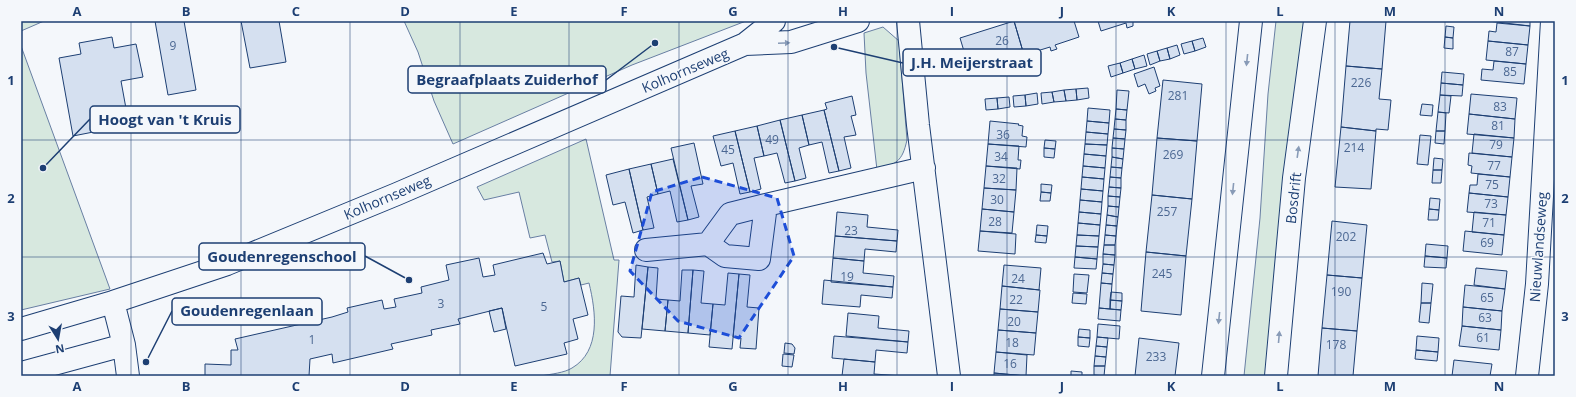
<svg xmlns="http://www.w3.org/2000/svg" width="1576" height="397" font-family="'Open Sans',sans-serif">
<style>
.green{fill:#d7e8df;stroke:#687fa3}
.building{fill:#d5e0f0;stroke:#1d3f73}
.lines{fill:none;stroke-linecap:round;stroke-linejoin:round}
.minor-casing{stroke:#1d3f73;stroke-width:24}
.minor{stroke:#f4f7fb;stroke-width:22}
.oneway{fill:#889bb7}
.marked{fill:#1d4ed8;fill-opacity:0.2;stroke:#1d4ed8;stroke-width:3;stroke-dasharray:8 5;stroke-linejoin:round}
.grid{fill:none;stroke:#1d3f73;stroke-width:1;stroke-opacity:0.55}
.labels{text-anchor:middle;dominant-baseline:central;stroke-width:3;stroke-linejoin:round;paint-order:stroke}
.number-label{font-size:12px;fill:#4b6792}
.street-label{font-size:14px;fill:#1d3f73;stroke:#f4f7fb}
.leader{fill:none;stroke:#1d3f73;stroke-width:1.5}
.callout-dot{fill:#1d3f73;stroke:#f4f7fb;stroke-width:1.5}
.callout{fill:#f4f7fb;stroke:#1d3f73;stroke-width:1.5}
.callout-label{font-size:15px;text-anchor:middle;font-weight:bold;fill:#1d3f73}
.neatline{fill:none;stroke:#1d3f73;stroke-width:1.5}
.grid-label{font-size:13px;text-anchor:middle;font-weight:bold;fill:#1d3f73}
</style>
<rect width="100%" height="100%" fill="#f4f7fb"/>
<path class="green" d="M21 21H44L21 31Z
M404 21H746L632 65 453 144 434 101 418 52Z
M1276 21H1305L1275 376H1244L1260 218 1268 94Z
M883 27 899 41 907 140C902 162 897 163 877 170L866 73 864 33Z
M21 46 110 289 21 310Z
M586 139 614 260H619L610 376H541C551 374 564 373 572 368 601 351 596 312 589 283L581 285 579 278 564 282 560 261 552 262 545 235 530 238 519 192 484 200 477 187Z"/>
<path class="building" d="M155 21H184L196 90 168 95Z
M241 21H279L286 62 250 68Z
M1014 21H1074L1079 37 1055 45 1057 49 1051 51 1050 47 1024 55Z
M1014 21 1024 55 1001 62 1002 66 996 68 995 63 970 71 960 38Z
M1098 21H1133V26L1127 28 1126 23 1101 31Z
M1350 21H1386L1382 69 1346 66Z
M1488 21H1530V26Z
M1497 23 1530 26 1528 45 1488 41 1489 31 1496 32Z
M1446 26 1454 27 1453 38 1445 37Z
M112 37 114 48 136 44 143 77 121 81 129 125 73 136 59 58 81 54 79 43Z
M1445 37 1453 38V49L1444 48Z
M1203 38 1206 47 1195 51 1192 41Z
M1192 41 1195 51 1184 54 1181 44Z
M1488 41 1528 45 1526 64 1486 60Z
M1177 45 1180 55 1170 59 1167 48Z
M1167 48 1170 59 1160 61 1157 51Z
M1157 51 1160 61 1150 65 1147 54Z
M1144 55 1147 66 1135 69 1132 59Z
M1132 59 1135 69 1123 73 1120 63Z
M1494 61 1526 64 1524 84 1481 80 1482 69 1493 70Z
M1120 63 1123 73 1111 77 1108 66Z
M1346 66 1382 69 1379 99 1391 100 1388 130 1376 129V131L1341 127Z
M1154 67 1160 86 1155 88 1156 91 1149 94 1145 84 1138 87 1134 74Z
M1442 72 1464 74 1463 85 1441 83Z
M1163 80 1202 84 1197 141 1157 138Z
M1441 83 1463 85 1462 96 1440 95Z
M1088 88 1089 98 1077 100 1076 89Z
M1076 89 1077 100 1066 101 1064 90Z
M1064 90 1066 101 1054 102 1052 92Z
M1117 90 1129 91 1127 110 1116 109Z
M1052 92 1054 102 1042 104 1041 93Z
M1037 93 1038 104 1026 106 1025 95Z
M1471 94 1517 98 1515 119 1469 114Z
M1025 95 1026 106 1014 107 1013 96Z
M1440 95 1451 96 1449 113 1438 112Z
M852 96 856 115 851 116 856 135 844 137 851 168 839 171 824 110 827 109 825 103Z
M1009 97 1010 107 998 109 997 98Z
M997 98 998 109 986 110 985 99Z
M1422 104 1433 105 1432 116 1420 115Z
M1088 108 1110 110 1109 123 1087 121Z
M1116 109 1127 110 1126 120 1115 119Z
M824 110 839 171 829 173 822 142 809 145 802 115Z
M1438 112 1446 113 1445 131H1436Z
M1469 114 1515 119 1514 138 1467 134Z
M802 115 809 145 799 148 806 178 795 181 780 120Z
M1115 119 1126 120V130L1114 129Z
M780 120 795 181 785 183 777 153 764 156 757 126Z
M990 121 1019 124 1018 125 1023 126 1022 136 1027 137 1026 147 988 144Z
M1087 121 1109 123 1108 134 1086 132Z
M757 126 764 156 754 158 761 189 750 192 735 131Z
M1341 127 1376 131 1371 189 1335 187Z
M1114 129 1126 130 1125 139 1113 138Z
M735 131 750 192 740 194 733 163 721 166 713 136Z
M1436 131H1445L1444 144 1435 143Z
M1086 132 1108 134 1107 145 1085 144Z
M1474 134 1514 138 1512 157 1472 153Z
M1420 135 1431 136 1428 165 1417 164Z
M1113 138 1125 139 1124 149 1112 148Z
M1157 138 1197 141 1192 199 1152 195Z
M1045 140 1056 141 1055 149 1044 148Z
M694 143 703 184 691 186 699 217 688 220 671 148Z
M988 144 1019 146 1018 160H1021L1020 169 986 166Z
M1085 144 1107 145 1106 156 1084 154Z
M1044 148 1055 149 1054 158 1044 157Z
M1112 148 1124 149 1123 159 1112 157Z
M1469 153 1512 157 1510 177 1471 173 1472 166 1468 165Z
M1084 154 1106 156 1105 168 1083 166Z
M1112 157 1123 159 1122 168 1111 167Z
M1434 158 1443 159 1442 170H1433Z
M673 159 688 220 677 222 670 191 658 194 651 164Z
M651 164 658 194 647 197 654 228 643 230 629 169Z
M986 166 1017 168 1016 190 984 188Z
M1083 166 1105 168 1104 179 1082 177Z
M1111 167 1122 168 1121 178 1110 177Z
M629 169 643 230 633 233 625 202 613 205 606 175Z
M1433 170H1442L1441 183H1432Z
M1478 174 1510 177 1508 197 1469 193 1470 185H1477Z
M1082 177 1104 179 1103 191 1081 189Z
M1110 177 1121 178V188L1109 187Z
M1041 184 1052 185 1051 193 1041 192Z
M1109 187 1121 188 1120 197 1108 196Z
M984 188 1016 190 1014 212 982 209Z
M1081 189 1103 191 1102 202 1080 200Z
M1041 192 1051 193 1050 201H1040Z
M1469 193 1508 197 1506 215 1467 212Z
M1152 195 1192 199 1186 256 1146 252Z
M1108 196 1120 197 1119 207 1108 206Z
M1430 198 1440 199 1439 210 1429 209Z
M1080 200 1102 202 1101 214 1079 212Z
M1108 206 1119 207 1118 217 1107 215Z
M982 209 1014 212 1012 233 980 231Z
M1429 209 1439 210 1438 220H1428Z
M837 212 868 215 867 227 898 230 897 241 835 236Z
M1079 212 1101 214 1100 225 1078 223Z
M1474 212 1506 215 1504 235 1472 232Z
M1107 215 1118 217 1117 226 1106 225Z
M1332 221 1367 225 1362 278 1327 275Z
M1078 223 1100 225 1099 236 1077 235Z
M1037 225 1048 226 1047 236 1036 235Z
M1106 225 1117 226 1116 236 1105 235Z
M980 231 1016 234 1015 254 978 251Z
M1465 231 1504 235 1502 255 1463 251Z
M1036 235 1047 236 1046 243 1035 242Z
M1077 235 1099 236 1098 247 1076 246Z
M1105 235 1116 236 1115 245H1104Z
M835 236 897 241 896 252 865 249 864 261 833 258Z
M1426 244 1448 246 1447 258 1425 256Z
M1104 245H1115V255L1103 254Z
M1076 246 1098 247 1097 259 1075 257Z
M1146 252 1186 256 1181 315 1141 311Z
M543 253 547 264 560 261 564 282 579 278 588 315 573 319 578 339 564 343 567 354 515 366 502 308 458 319 460 324 431 330 432 335 391 344 393 349 333 363 332 354 310 359 309 376H205V364L231 365V350H238L235 339 332 317 348 312 347 308 382 300 384 309 396 307 394 299 422 293 421 287 449 280 446 265 479 258 483 277 495 275 493 265Z
M1103 254 1115 255 1114 265 1103 264Z
M1425 256 1447 258 1446 268 1424 267Z
M1075 257 1097 259 1096 269 1074 268Z
M833 258 864 261 863 273 894 276 893 287 831 282Z
M1103 264 1114 265 1113 274 1102 273Z
M636 265 648 267 641 338 622 337 618 332 621 296 634 297Z
M1004 265 1041 268 1039 290 1002 286Z
M648 267 658 268 656 299 668 300 665 331 642 329Z
M1476 268 1507 271 1505 289 1474 285Z
M682 270H693L688 333 665 331 668 300 680 301Z
M693 270 704 271 701 303 713 304 710 335 688 333Z
M728 273 739 274 732 349 709 347 713 304 725 305Z
M1102 273 1113 274 1112 284 1101 283Z
M739 274 750 275 747 307 759 308 756 349 740 348 741 338 733 337Z
M1074 274 1089 275 1087 293 1073 292Z
M1327 275 1362 278 1357 331 1322 328Z
M824 280 893 287 892 298 861 295 860 307 822 304Z
M1101 283 1112 284 1110 309 1099 308Z
M1422 283 1433 284 1431 303H1421Z
M1465 285 1505 289 1502 311 1463 307Z
M1002 286 1040 290 1038 312 1000 309Z
M1111 292 1122 293V301L1110 300Z
M1073 293 1087 294 1086 304 1072 303Z
M1110 300 1122 301 1121 310 1110 309Z
M1421 303H1431L1429 323 1419 322Z
M1463 307 1502 311 1501 330 1462 326Z
M502 308 506 329 494 332 489 311Z
M1099 308 1121 310 1120 321 1098 319Z
M1000 309 1038 312 1036 333 998 330Z
M848 313 879 316 878 328 909 331 908 342 846 336Z
M1098 324 1120 326 1119 339 1097 337Z
M1462 326 1501 330 1499 350 1459 346Z
M1322 328 1357 331 1353 376H1318Z
M1079 329 1090 330V338L1078 337Z
M998 330 1036 333 1034 355 996 352Z
M834 336 908 342 907 353 876 350 875 362 832 358Z
M1417 336 1439 338 1438 352 1416 350Z
M1078 337 1090 338 1089 347 1078 346Z
M1097 337 1108 338 1107 347 1096 346Z
M1139 338 1179 343 1175 376H1135Z
M785 343 792 344 795 348 794 354 784 353Z
M1096 346 1107 347 1106 357 1095 356Z
M1416 350 1438 352 1437 361 1415 359Z
M996 352 1027 355 1026 376 994 373Z
M783 354 794 355 792 367 782 366Z
M1095 356 1106 357 1105 366H1094Z
M844 359 875 362 874 374 902 376H842Z
M1454 360 1492 364 1490 376H1452Z
M1094 366H1105L1104 376 1094 375Z
M1071 371 1082 372V376H1071Z
M994 373 1026 376H1029H994Z"/>
<g class="lines">
<g class="minor-casing">
<path id="minor" d="M908 21 918 125 949 376
M745 44 791 42 858 21
M708 244 730 214 766 205
M646 250 708 244 725 256 759 259 766 205 924 168
M113 302 124 345 128 376
M21 329 113 302 227 264 397 194 745 44 774 21
M21 373 124 345
M1213 376 1251 21
M1276 376 1294 178 1315 21
M1527 376 1537 284 1552 21"/>
</g>
<use href="#minor" class="minor"/>
</g>
<defs><path id="oneway-solid" d="M-6-.8H1V-3.2L6.5 0L1 3.2V.8H-6Z"/></defs>
<g class="oneway">
<use href="#oneway-solid" transform="translate(784 43) rotate(-2)"/>
<use href="#oneway-solid" transform="translate(1247 60) rotate(96)"/>
<use href="#oneway-solid" transform="translate(1298 152) rotate(-82)"/>
<use href="#oneway-solid" transform="translate(1233 189) rotate(96)"/>
<use href="#oneway-solid" transform="translate(1219 318) rotate(96)"/>
<use href="#oneway-solid" transform="translate(1279 337) rotate(-85)"/>
</g>
<path class="marked" d="M702 177 777 198 794 256 739 338 678 321 630 271 652 192Z"/>
<path class="grid" d="M131 21V376M241 21V376M350 21V376M460 21V376M569 21V376M679 21V376M788 21V376M897 21V376M1007 21V376M1116 21V376M1226 21V376M1335 21V376M1445 21V376M21 140H1555M21 257H1555"/>
<g class="labels">
<g class="number-label">
<text x="1002" y="40">26</text>
<text x="173" y="45">9</text>
<text x="1512" y="51">87</text>
<text x="1510" y="71">85</text>
<text x="1361" y="82">226</text>
<text x="1178" y="95">281</text>
<text x="1500" y="106">83</text>
<text x="1498" y="125">81</text>
<text x="1003" y="134">36</text>
<text x="772" y="139">49</text>
<text x="1496" y="144">79</text>
<text x="1354" y="147">214</text>
<text x="728" y="149">45</text>
<text x="1173" y="154">269</text>
<text x="1001" y="156">34</text>
<text x="1494" y="165">77</text>
<text x="999" y="178">32</text>
<text x="1492" y="184">75</text>
<text x="997" y="199">30</text>
<text x="1491" y="203">73</text>
<text x="1167" y="211">257</text>
<text x="995" y="221">28</text>
<text x="1489" y="222">71</text>
<text x="851" y="230">23</text>
<text x="1346" y="236">202</text>
<text x="1487" y="242">69</text>
<text x="1162" y="273">245</text>
<text x="847" y="276">19</text>
<text x="1018" y="278">24</text>
<text x="1341" y="291">190</text>
<text x="1487" y="297">65</text>
<text x="1016" y="299">22</text>
<text x="441" y="303">3</text>
<text x="544" y="306">5</text>
<text x="1485" y="317">63</text>
<text x="1014" y="321">20</text>
<text x="1483" y="337">61</text>
<text x="312" y="339">1</text>
<text x="1012" y="342">18</text>
<text x="1336" y="344">178</text>
<text x="1156" y="356">233</text>
<text x="1010" y="363">16</text>
</g>
<g class="street-label">
<text transform="translate(685 70) rotate(-23)">Kolhornseweg</text>
<text transform="translate(387 197) rotate(-23)">Kolhornseweg</text>
<text transform="translate(1293 198) rotate(-84)">Bosdrift</text>
<text transform="translate(1538 247) rotate(-86)">Nieuwlandseweg</text>
</g>
</g>
<path class="leader" d="M834 47L903 63M655 43L606 80M43 168L90 119M409 280L365 256M146 362L172 311"/>
<g class="callout-dot">
<circle cx="834" cy="47" r="4"/>
<circle cx="655" cy="43" r="4"/>
<circle cx="43" cy="168" r="4"/>
<circle cx="409" cy="280" r="4"/>
<circle cx="146" cy="362" r="4"/>
</g>
<g class="callout">
<rect x="903" y="49" width="138" height="27" rx="4"/>
<rect x="408" y="66" width="198" height="27" rx="4"/>
<rect x="90" y="106" width="150" height="27" rx="4"/>
<rect x="199" y="243" width="166" height="27" rx="4"/>
<rect x="172" y="298" width="150" height="27" rx="4"/>
</g>
<g class="callout-label">
<text x="972" y="68">J.H. Meijerstraat</text>
<text x="507" y="85">Begraafplaats Zuiderhof</text>
<text x="165" y="125">Hoogt van 't Kruis</text>
<text x="282" y="262">Goudenregenschool</text>
<text x="247" y="316">Goudenregenlaan</text>
</g>
<rect width="1576" height="397" fill="none" stroke="#f4f7fb" stroke-width="44"/>
<g transform="translate(58 339) rotate(169)" stroke="#f4f7fb" stroke-width="3" paint-order="stroke">
<path d="M0-3L7 15L0 10L-7 15Z" fill="#1d3f73"/>
<text y="-6" font-size="11" font-weight="bold" text-anchor="middle" fill="#1d3f73">N</text>
</g>
<rect x="22" y="22" width="1532" height="353" class="neatline"/>
<g class="grid-label">
<text x="77" y="16">A</text>
<text x="186" y="16">B</text>
<text x="296" y="16">C</text>
<text x="405" y="16">D</text>
<text x="514" y="16">E</text>
<text x="624" y="16">F</text>
<text x="733" y="16">G</text>
<text x="843" y="16">H</text>
<text x="952" y="16">I</text>
<text x="1062" y="16">J</text>
<text x="1171" y="16">K</text>
<text x="1280" y="16">L</text>
<text x="1390" y="16">M</text>
<text x="1499" y="16">N</text>
<text x="11" y="85">1</text>
<text x="1565" y="85">1</text>
<text x="11" y="203">2</text>
<text x="1565" y="203">2</text>
<text x="11" y="321">3</text>
<text x="1565" y="321">3</text>
<text x="77" y="391">A</text>
<text x="186" y="391">B</text>
<text x="296" y="391">C</text>
<text x="405" y="391">D</text>
<text x="514" y="391">E</text>
<text x="624" y="391">F</text>
<text x="733" y="391">G</text>
<text x="843" y="391">H</text>
<text x="952" y="391">I</text>
<text x="1062" y="391">J</text>
<text x="1171" y="391">K</text>
<text x="1280" y="391">L</text>
<text x="1390" y="391">M</text>
<text x="1499" y="391">N</text>
</g>
</svg>
